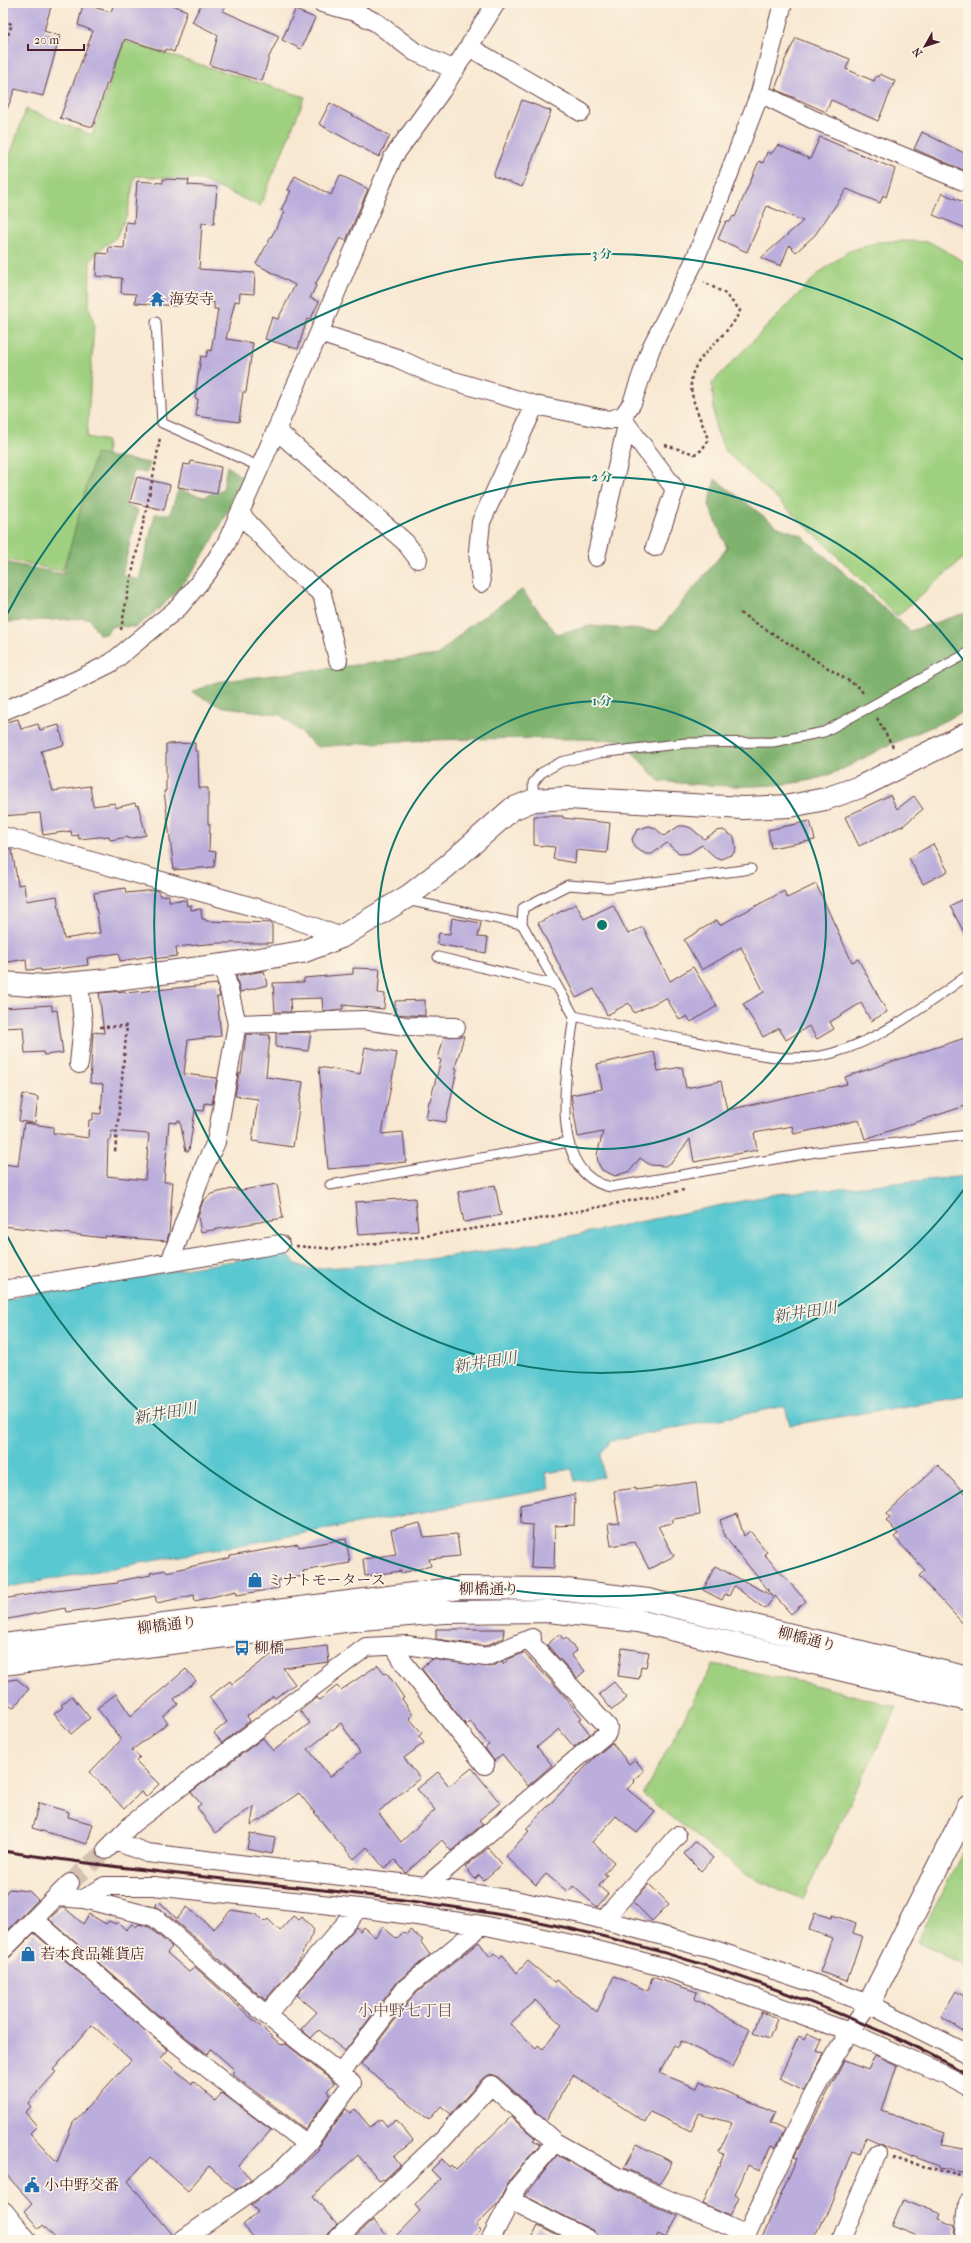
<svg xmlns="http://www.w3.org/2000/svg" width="971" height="2243" font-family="'IM FELL French Canon','Noto Serif JP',serif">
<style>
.green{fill:#9fd07f;stroke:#747855}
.forest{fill:#7fb26e;stroke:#64684c}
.water{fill:#5ac8d0;stroke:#52747e}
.building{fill:#bcaedc;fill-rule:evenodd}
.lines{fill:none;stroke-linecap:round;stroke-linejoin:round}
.street-tunnel{stroke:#d5c0b1;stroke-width:18;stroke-dasharray:18 9;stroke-linecap:butt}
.lane-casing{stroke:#643d44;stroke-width:11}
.street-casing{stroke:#643d44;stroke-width:20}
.secondary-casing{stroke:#643d44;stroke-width:24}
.path{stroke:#643d44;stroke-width:2.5;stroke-dasharray:3 3;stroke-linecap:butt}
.lane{stroke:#fff;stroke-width:9}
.street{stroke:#fff;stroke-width:18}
.secondary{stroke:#fff;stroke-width:22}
.rail{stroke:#4a1f2b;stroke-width:3}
.ring{fill:none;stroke:#0f766e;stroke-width:2}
.labels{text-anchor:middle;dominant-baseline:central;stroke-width:3.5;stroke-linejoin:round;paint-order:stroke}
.poi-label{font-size:15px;fill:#4a1f2b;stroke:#fcf5e5;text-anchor:start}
.street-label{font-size:15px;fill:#4a1f2b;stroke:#fcf5e5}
.water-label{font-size:16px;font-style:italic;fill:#4f525d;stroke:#fcf5e5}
.neighbourhood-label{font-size:16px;fill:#725169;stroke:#fcf5e5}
.centre{fill:#0f766e;stroke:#fcf5e5;stroke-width:2}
.ring-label{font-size:12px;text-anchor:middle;font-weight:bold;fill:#0f766e;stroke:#fcf5e5;stroke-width:3.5;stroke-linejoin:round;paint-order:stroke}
</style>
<rect width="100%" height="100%" fill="#fcf5e5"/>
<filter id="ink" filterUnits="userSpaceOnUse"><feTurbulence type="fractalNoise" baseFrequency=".025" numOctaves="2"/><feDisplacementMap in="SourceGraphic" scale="8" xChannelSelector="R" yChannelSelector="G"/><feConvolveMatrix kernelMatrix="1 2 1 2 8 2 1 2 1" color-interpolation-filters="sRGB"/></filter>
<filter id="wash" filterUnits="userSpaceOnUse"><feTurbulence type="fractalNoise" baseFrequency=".012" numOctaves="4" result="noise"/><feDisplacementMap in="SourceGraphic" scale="16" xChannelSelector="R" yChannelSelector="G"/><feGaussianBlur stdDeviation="0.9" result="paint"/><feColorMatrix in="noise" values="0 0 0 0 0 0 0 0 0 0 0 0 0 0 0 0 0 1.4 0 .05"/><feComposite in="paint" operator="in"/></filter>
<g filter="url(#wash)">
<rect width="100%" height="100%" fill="#f8e8d2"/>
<path class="green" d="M124 41 305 97 260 206 200 180 135 176 127 215 116 238 103 247 90 261 89 306 94 324 87 437 107 441 106 463 79 521 62 571 3 559V176L26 109 92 135Z
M905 241 930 242 968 264V554L897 616 819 538 725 451 715 426 712 383 819 273 847 252 878 242Z
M713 1664 807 1683 897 1707 803 1899 750 1877 643 1795Z
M968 1842V1967L917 1942Z"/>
<path class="forest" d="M95 454 150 463 146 473 133 471 125 505 138 510 122 575 139 580 155 514H170L178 490 204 497 223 489 227 466 243 478C223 523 201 568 165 603 156 612 146 619 136 627L112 626 106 634H99L89 618 10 622 3 620V562L63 574Z
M715 479 778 527 801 535 910 631 968 612V709C941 724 913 734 885 747 860 759 839 774 811 780 761 790 708 786 659 781L621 740C520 737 418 738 317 747L281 715 219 706 192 692 216 682 438 655 468 627 522 590 557 634 590 626 658 631 727 548 709 505Z"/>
<path class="water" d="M968 1176V1396L790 1425 785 1407H780L611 1441 601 1453 603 1477 575 1481 572 1469 545 1473 549 1489 3 1588V1299L281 1253 288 1255 296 1264 310 1269 400 1263 517 1247 776 1194Z"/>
<g id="blocks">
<path class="building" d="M3 3H52L44 31 60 36 43 96 15 89 4 117Z
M114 3H168L187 11 174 52 166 49 165 52 125 39 108 84 107 83 93 127 60 118 93 31 78 25 83 4 111 12Z
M202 3H227L223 11 279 36 269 57 262 81 210 65 218 35 192 22Z
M295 10 315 18 301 49 282 40Z
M796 38 850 59 846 69 874 81 876 76 879 77 880 74 895 81 878 121 831 100 826 112 775 89 785 63 784 62Z
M522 100 551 111 522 187 493 176Z
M330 103 390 136 379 157 319 124Z
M922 132 968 155V172L914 149Z
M820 137 895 169 886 197 883 195 880 203 847 189 815 235 796 252 789 245 781 266 761 258 803 221 767 206 747 252 718 239 726 221 730 222 733 216 735 217 759 161 763 163 767 152 771 154 778 145 810 159Z
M340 175 368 189 346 241 340 238 315 285 316 286 310 298 319 302 310 320 307 319 298 349 265 339 272 317 278 319 295 285 256 264 285 212 281 210 291 191 288 190 295 176 331 195Z
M163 179 189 180 188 185 217 187 214 224 202 223 199 269 255 273 254 294 240 293 239 302 235 301 226 339 253 343 246 392H243L239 422 196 416 198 399 195 398 201 356 206 357 208 350 211 351 218 309H214V302L179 299 178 306 135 303 136 294 121 293 122 278 96 276 97 253 108 254 109 247 124 248 126 222 134 223 137 181 163 183Z
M942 193 968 204V229L933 215Z
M191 461 221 467 217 494 178 487 183 464 190 465Z
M137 477 170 485 164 510 130 502Z
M18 719 21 729 38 724 40 730 59 725 64 745 41 751 53 791 90 786 93 806 115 803V808L135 803 136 806 138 805 146 835 129 839 128 837 110 840 109 836 79 839 78 835 72 836 71 831 43 835 40 813 3 816V723Z
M195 743V751H198L199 788H208V824H210L209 851 216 852 214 867 174 870 164 791H166V744Z
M890 795 897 809 914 796 923 809 904 825 859 846 845 817Z
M534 816H563V818L610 823 607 853 576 850 575 863 553 859 555 847 534 845Z
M810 821 815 840 771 848 768 830Z
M649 826 655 828 664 836 679 826H685L691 828 704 839 717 831 723 830 734 837 736 849 733 854 721 859 715 857 702 845 689 853 683 854 677 852 667 843 652 854H646L635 848 632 839 637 830Z
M933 844 948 871 923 884 909 858Z
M3 847 12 850 18 885 24 884 26 901 57 896 64 939 100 933 94 893 125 888 126 893 157 890 160 896 169 895V901L186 900 187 906 191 905V910L201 909 202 919H205L206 921 272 923V943H218L176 947 177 956 153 959 152 956 120 961 119 953 87 958 88 965 41 971V969L27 970 26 959 3 963Z
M816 884 852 962 858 959 887 1012 871 1021 861 1003 830 1022 834 1029 817 1039 809 1026 786 1040 779 1028 763 1037 743 1004 764 992 741 947 702 970 684 940 717 920 720 925 784 891 787 898Z
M968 896V940L950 906Z
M576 904 584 919 613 905 628 934 643 927 670 981 693 967 717 1006 691 1022 687 1016 680 1020 666 998 634 1013 629 1003 607 1015 594 989 576 998 538 923Z
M452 918 481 923 478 937 488 938 486 953 437 944 439 933 450 934Z
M353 968 380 969 378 993 385 994 384 1009 343 1005V1009L323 1011 322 998 290 999 291 1012H275L273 983 304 982V978L353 974Z
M264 971 267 985 240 992 236 976Z
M217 984 220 997H217L221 1036 188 1040 184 1074 217 1078 212 1104 205 1103 204 1111 195 1110 189 1151H186L180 1121H177V1123L169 1122 164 1182H173L169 1233 167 1241 105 1236V1238L3 1226V1164L18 1166 24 1123 53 1127V1133L88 1138 89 1120H93V1113L101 1114 103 1084 90 1083 93 1032 104 1033 99 993 125 991V993ZM112 1131 149 1134 145 1180 107 1176 108 1140H111Z
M425 1000V1016L395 1014V1001Z
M52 1005V1011L57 1010 63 1053 44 1055 43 1052 25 1053 23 1027 3 1028V1008Z
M311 1032 308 1051 276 1047V1033Z
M246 1034 270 1035 266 1077 303 1082 293 1147 252 1141 258 1099 235 1096 239 1073 241 1074Z
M462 1036H464L455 1068 457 1069 446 1122 426 1119 429 1101H430L441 1060 438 1059 444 1037Z
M968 1037V1105L865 1139 859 1120 794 1134 792 1126 754 1133 757 1150 694 1162 690 1139 672 1162 665 1166 650 1165 640 1158 630 1171 615 1176 602 1170 598 1163 597 1155 603 1132 578 1137 571 1095 602 1089 597 1064 654 1052 658 1071 682 1067 686 1088 721 1081 727 1110 847 1084 845 1077Z
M365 1047 397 1053 382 1134 403 1132 406 1162 328 1169 319 1067 360 1074Z
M23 1094 38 1097 35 1123 19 1121Z
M277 1184 283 1218 201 1232 198 1216 203 1201 211 1194 236 1188 237 1191Z
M495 1185 501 1215 464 1222 458 1192Z
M415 1198 418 1231 358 1235 355 1202Z
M938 1465 968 1497V1629L919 1576 925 1570 894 1537 898 1534 886 1520 890 1517 887 1513Z
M696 1482 700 1515 673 1519V1523L658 1526 674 1556 649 1569 635 1542 611 1546 608 1524 619 1523 614 1491 636 1488V1490Z
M575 1494 574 1525 555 1526 554 1568 531 1567 533 1525 521 1524 520 1505Z
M737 1514 744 1536 750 1531 767 1552 764 1554 806 1601 791 1614 775 1596 765 1609 734 1586 729 1596 725 1594 722 1600 703 1590 715 1566 773 1596 725 1537 720 1520Z
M420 1523 424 1537 457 1534 460 1556 429 1559 431 1566 401 1573V1571L365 1576 363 1559 396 1554 391 1530Z
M346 1539 350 1563 303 1571 304 1576 278 1580 279 1588 237 1595 236 1591 195 1601 194 1595 157 1603 155 1596 99 1608 66 1612 65 1608 3 1620V1599L54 1590 118 1583V1581L151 1575 150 1573 166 1570V1572L230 1558V1556L298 1544 299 1547Z
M436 1629H504L503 1638 485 1646 436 1639Z
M559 1634 564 1640 566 1638 577 1651 571 1655 585 1671 577 1678 547 1645Z
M327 1646 329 1662 283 1668 295 1684 275 1698 273 1696 247 1716 250 1721 222 1743 214 1733 227 1722 209 1697 230 1681 232 1684 275 1652Z
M622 1648 649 1652 646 1667 641 1666 639 1679 618 1676Z
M524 1653 561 1692 582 1718 579 1720 590 1734 574 1747 559 1729 537 1747 552 1765 528 1786 502 1754 494 1761 485 1748 489 1745 470 1721 466 1725 421 1668 432 1659 490 1667 503 1661V1665L508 1659Z
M378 1665 385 1674 387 1673 404 1698 402 1699 413 1715 409 1718 422 1733 419 1736 424 1743 404 1758 420 1778 378 1812 401 1842 435 1810 417 1789 438 1772 449 1786 472 1768 500 1803 479 1820 483 1824 451 1851 442 1840 406 1873 395 1860 384 1868 367 1847 354 1859 330 1832 299 1793 251 1826 254 1806 215 1833 197 1807 201 1804 191 1792 263 1738 273 1751 310 1723 300 1711 317 1697 319 1700 337 1686 341 1690ZM341 1723 360 1753 330 1777 308 1749Z
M186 1669 196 1681 174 1699 178 1704 163 1717 168 1723 132 1750 140 1757 136 1761 159 1784 146 1797 141 1792 124 1809 90 1772 121 1740 97 1708 116 1694 131 1716Z
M17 1679 29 1689 13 1708 3 1701V1681Z
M614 1682 627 1698 612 1710 599 1694Z
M72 1696 90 1718 71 1734 54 1714 63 1707 61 1705Z
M612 1743 629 1764 635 1759 644 1771 633 1780 635 1782 627 1789 655 1812 637 1833 616 1816 592 1842 614 1862 604 1874 607 1875 599 1886 608 1894 597 1907 573 1886 568 1892 546 1874 536 1885 506 1856 529 1831 526 1829 596 1756Z
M39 1803 69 1812 68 1817 93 1824 87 1844 32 1828Z
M250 1833 275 1838 272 1854 247 1849Z
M695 1842 713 1858 701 1871 684 1854Z
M488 1848 502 1864 484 1880 479 1875 475 1879 465 1867Z
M649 1884 669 1904 652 1921 633 1902Z
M9 1889 29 1891 38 1900 3 1935V1896Z
M159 1901 177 1919 187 1907 214 1929 231 1910 256 1914 264 1922 268 1919 280 1931 293 1916 299 1920 302 1917 314 1930 298 1962 265 2000 209 1950 161 1909 154 1906Z
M61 1908H65L83 1924 89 1914 106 1924 109 1921 116 1924 118 1922 126 1930 132 1924 136 1927 139 1924 149 1927 172 1947 167 1953 189 1972 195 1967 281 2045 286 2044 330 2079 334 2083 327 2091 330 2095 305 2129 236 2077 232 2073 235 2070 211 2049 207 2054 157 2014 49 1919Z
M815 1913 831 1918 832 1915 856 1923 853 1933 862 1936 847 1981 820 1972 832 1938 809 1930Z
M356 1927 360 1931 363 1927 375 1937 383 1927 397 1939 403 1932 406 1935 410 1930 423 1940 421 1942 430 1955 398 1981 345 2051 319 2030 311 2038 301 2029 317 2012 297 1995Z
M34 1933 168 2050 161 2058 192 2084 193 2081 215 2101 222 2093 271 2130 239 2166 251 2179 236 2190 209 2166 188 2191 150 2157 128 2181 173 2235 172 2240H57L43 2225 39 2229 24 2211 32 2203 3 2171V1960L10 1957ZM92 2025 131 2060 73 2123 57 2162 30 2133 37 2126 25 2112 31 2107 28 2103 56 2072 53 2070Z
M479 1942 490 1957 495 1953 499 1958 503 1955 517 1973 528 1961 554 1983 556 1980 597 2012 614 1976 648 1991 652 1977 697 1992 695 1999 750 2029 733 2067 681 2041 678 2047 674 2045 659 2073 697 2088 700 2081 775 2112 770 2123 784 2130 775 2148 771 2146 759 2171 748 2165 735 2195 739 2197 730 2216 703 2204 724 2154 719 2152 732 2123 699 2114 691 2131 650 2112 645 2122 573 2075 546 2120 498 2077 491 2074 483 2078 451 2114 441 2106 429 2120 361 2064 414 1995ZM535 2000 562 2025 543 2049 538 2045 536 2048 510 2024Z
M956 1991 968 1999V2034L941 2017Z
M761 2012 777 2019 769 2039 753 2033Z
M807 2033 822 2040 817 2051 824 2054 804 2091 779 2079 799 2036 804 2039Z
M875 2055 897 2065 882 2111 945 2133 941 2145 968 2150V2173L939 2168V2166L912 2156V2158L865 2138 860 2154 852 2151 829 2209 813 2240H761L797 2158 794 2157 842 2065 844 2061 868 2070Z
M346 2109 350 2113 355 2109 370 2127 381 2119 387 2126 396 2119 413 2141 394 2157 400 2165 384 2180 383 2179 380 2181 358 2155 313 2196 337 2225 329 2233 326 2240H256L243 2225 258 2212 251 2205 284 2182 319 2149 317 2148Z
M511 2117 535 2138 533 2140 540 2144 511 2178 498 2203 476 2225 481 2230 472 2240H392L420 2211 415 2205 440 2179 431 2170 442 2159 449 2167 451 2165 456 2170Z
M637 2144 672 2162 660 2184 624 2168Z
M557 2155 614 2187 678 2216 666 2238 658 2234 655 2240H599L594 2231 525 2196Z
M903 2199 941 2214 939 2219 955 2226 954 2240H928L892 2226Z
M373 2220 391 2240H352Z
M538 2226 566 2240H531Z"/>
</g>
</g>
<g filter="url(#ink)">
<use href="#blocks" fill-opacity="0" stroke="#643d44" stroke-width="1"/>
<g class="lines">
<path class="street-tunnel" d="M70 1883 106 1850"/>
<g class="lane-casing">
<path id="lane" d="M156 322 162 423 260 467
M534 800 533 783 541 773 561 762 600 753 686 743 773 742 824 732 968 653
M406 900 522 924 574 1016C613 1025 653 1033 692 1041 736 1050 789 1066 833 1053 882 1039 926 1005 968 975
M522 924 523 908 568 885 608 888 751 869
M438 957 556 985
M574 1016C568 1063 544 1174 611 1187L816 1152 968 1135
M330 1185 569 1142"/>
</g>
<g class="street-casing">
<path id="street" d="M322 3 355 12 377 23 415 52 455 70
M469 47 581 112
M760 93 812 119 968 183
M319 333 397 358 434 375 535 405 609 420 623 416 632 403 651 348 694 262 724 187 760 93 783 3
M627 425 675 489 655 547
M276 430 405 542 418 559
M240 514 293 570 322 594 338 660
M596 557 627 425 623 416
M481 583 478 551 481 522 535 405
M3 711 77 680 111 663 179 607 208 572 226 544 319 333 393 157 442 90 496 3
M3 836 289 917 341 937
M79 983 83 1023 79 1064
M237 1024 364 1020 405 1026 456 1027
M170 1262 205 1165 216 1142 237 1024 223 965
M3 1290 280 1244
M394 1646 404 1663 485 1765
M115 1841 147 1853 426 1886 515 1900 585 1915 715 1950 807 1981 869 2004 968 2054
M106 1850 133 1823 366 1647 407 1645 486 1657 532 1638
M426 1886 607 1733 608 1727 528 1640
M56 1897 84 1899 154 1917 266 2015 352 2083 307 2144
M84 1899 105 1886H153L359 1908 482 1925 581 1946 663 1967 750 1996 849 2032 949 2077 968 2087
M34 1919 150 2022 241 2095 307 2144 278 2173 182 2240
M603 1920 677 1836
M3 1950 70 1883
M266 2015 359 1908
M340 2074 406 1988 482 1925
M511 2200 589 2240
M336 2240 442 2140 491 2085 555 2142 618 2177 747 2235
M490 2240 519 2185 555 2142
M744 2240C782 2160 816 2076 869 2004
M841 2240 877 2154
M964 2240 968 2203"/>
</g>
<g class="secondary-casing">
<path id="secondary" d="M3 983 45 986 108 980 223 965 302 952 341 937 410 895 447 866 512 809 534 800 568 798 743 808 790 806 825 799 860 787 968 733
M3 1645 461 1588 558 1589 648 1600 968 1678
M3 1664 361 1619 444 1612 548 1611 638 1621 968 1700
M869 2004 968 1807
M3 2213 25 2240"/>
</g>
<path class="path" d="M3 21 12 24 3 49
M665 445 695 454 702 450 708 440C703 422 691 403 691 384 690 356 731 336 740 310L724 293 704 282
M740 613 860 688 864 695
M121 630C132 565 150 502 160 437
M877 718 893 747
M100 1027 127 1026 115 1152
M296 1246 335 1249 391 1241 539 1219 684 1190
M893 2158 968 2178"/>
<use href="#lane" class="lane"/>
<use href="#street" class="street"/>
<use href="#secondary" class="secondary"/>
<path class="rail" d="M3 1851C165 1877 329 1886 490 1913 624 1935 758 1978 883 2032 912 2044 940 2060 968 2074"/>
</g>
</g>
<g class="ring">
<circle cx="602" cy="925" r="224"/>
<path d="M967 1185A448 448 0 1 1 967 665"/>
<path d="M967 1488A671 671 0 0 1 4 1230M4 620A671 671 0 0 1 967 362"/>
</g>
<defs>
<g id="temple-bare" transform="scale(1.2)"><path d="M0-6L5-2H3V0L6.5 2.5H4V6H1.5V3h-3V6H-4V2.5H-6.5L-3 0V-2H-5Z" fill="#1f6fb2" stroke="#fcf5e5" stroke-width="2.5" paint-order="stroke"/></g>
<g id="shop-bare" transform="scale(1.2)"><path d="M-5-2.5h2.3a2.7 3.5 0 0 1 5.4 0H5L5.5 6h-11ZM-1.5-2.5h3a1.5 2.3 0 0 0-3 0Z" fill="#1f6fb2" stroke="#fcf5e5" stroke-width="2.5" paint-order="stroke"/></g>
<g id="bus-bare" transform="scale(1.2)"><path d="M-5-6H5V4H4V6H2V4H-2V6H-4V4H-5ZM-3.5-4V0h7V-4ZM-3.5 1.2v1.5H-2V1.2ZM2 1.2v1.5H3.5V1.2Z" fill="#1f6fb2" stroke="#fcf5e5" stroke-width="2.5" paint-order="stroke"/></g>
<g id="civic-bare" transform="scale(1.2)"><path d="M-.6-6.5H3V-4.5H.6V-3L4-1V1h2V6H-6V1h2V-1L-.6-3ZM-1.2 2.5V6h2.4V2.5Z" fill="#1f6fb2" stroke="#fcf5e5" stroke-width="2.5" paint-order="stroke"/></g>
</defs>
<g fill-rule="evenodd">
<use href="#temple-bare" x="157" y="299"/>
<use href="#shop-bare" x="255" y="1580"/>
<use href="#bus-bare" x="242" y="1648"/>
<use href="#shop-bare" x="28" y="1954"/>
<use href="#civic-bare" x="32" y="2185"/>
</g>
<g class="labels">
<g class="poi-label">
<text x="169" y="299">海安寺</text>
<text x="267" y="1580">ミナトモータース</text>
<text x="254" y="1648">柳橋</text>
<text x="40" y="1954">若本食品雑貨店</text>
<text x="44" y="2185">小中野交番</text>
</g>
<g class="street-label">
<text x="489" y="1589">柳橋通り</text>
<text transform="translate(167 1625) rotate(-7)">柳橋通り</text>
<text transform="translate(807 1639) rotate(14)">柳橋通り</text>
</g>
<g class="water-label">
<text transform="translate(805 1312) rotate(-9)">新井田川</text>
<text transform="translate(485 1362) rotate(-9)">新井田川</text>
<text transform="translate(165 1413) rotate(-10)">新井田川</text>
</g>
<g class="neighbourhood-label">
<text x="405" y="2010">小中野七丁目</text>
</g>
</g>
<circle cx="602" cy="925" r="6" class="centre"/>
<g class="ring-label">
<text x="602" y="258">3 分</text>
<text x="602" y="481">2 分</text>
<text x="602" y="705">1 分</text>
</g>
<rect width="971" height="2243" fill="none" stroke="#fcf5e5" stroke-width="16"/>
<g transform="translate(925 46) rotate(231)" stroke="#fcf5e5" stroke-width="3" paint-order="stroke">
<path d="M0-3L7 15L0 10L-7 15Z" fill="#4a1f2b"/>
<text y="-6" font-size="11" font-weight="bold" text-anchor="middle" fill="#4a1f2b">N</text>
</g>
<path d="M28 44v6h56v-6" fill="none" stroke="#4a1f2b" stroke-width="2"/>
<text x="34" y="44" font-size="12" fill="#4a1f2b" stroke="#fcf5e5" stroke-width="3" paint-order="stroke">20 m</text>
</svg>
